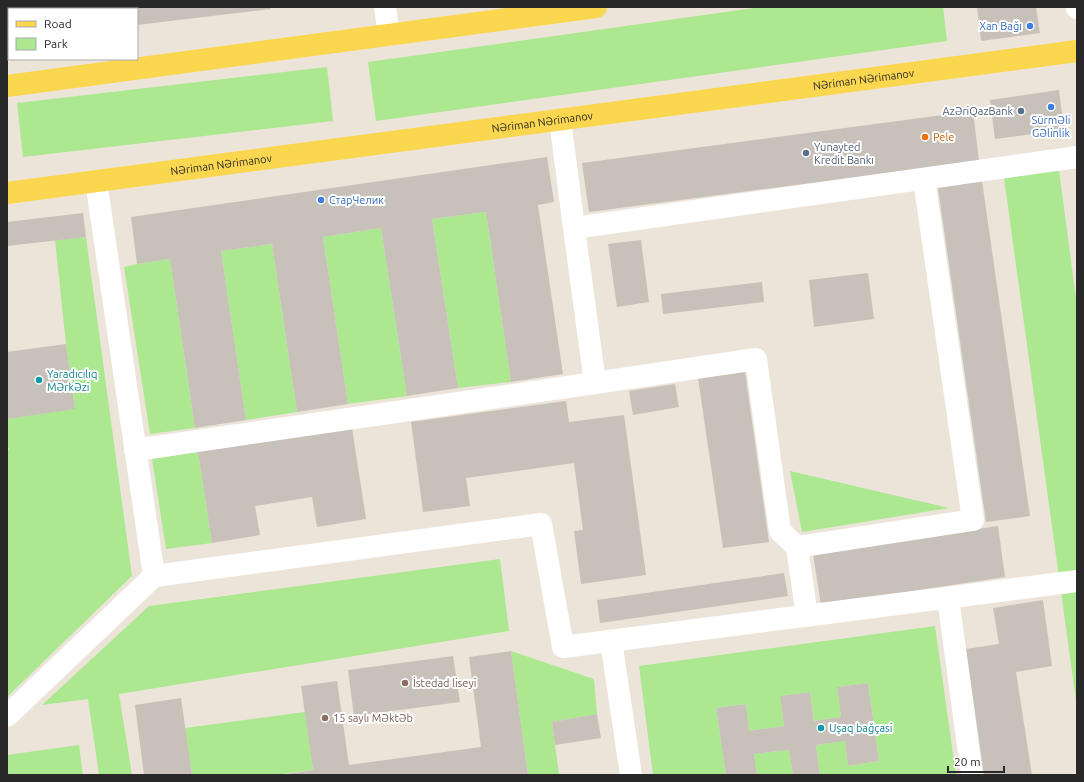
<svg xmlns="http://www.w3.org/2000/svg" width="1084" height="782" font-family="Ubuntu,sans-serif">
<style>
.green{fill:#ace890}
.building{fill:#c7c1b9}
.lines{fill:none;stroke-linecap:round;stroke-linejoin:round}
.minor{stroke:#fff;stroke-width:22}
.major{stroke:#fbd74f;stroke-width:22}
.shop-dot{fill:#3f7fe0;stroke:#fff;stroke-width:1.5}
.service-dot{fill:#5c6f8a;stroke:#fff;stroke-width:1.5}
.food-dot{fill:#e8710a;stroke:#fff;stroke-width:1.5}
.culture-dot{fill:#0f9aa8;stroke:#fff;stroke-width:1.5}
.education-dot{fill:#8d6e63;stroke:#fff;stroke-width:1.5}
.labels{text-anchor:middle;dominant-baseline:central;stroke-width:4;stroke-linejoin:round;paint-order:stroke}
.shop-label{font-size:11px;fill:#366cbe;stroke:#fff;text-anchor:end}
.street-label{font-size:11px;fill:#282828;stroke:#fff}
.service-label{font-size:11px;fill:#4e5e75;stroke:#fff;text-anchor:end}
.food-label{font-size:11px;fill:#c56008;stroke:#fff;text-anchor:start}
.culture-label{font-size:11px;fill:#0d838f;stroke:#fff;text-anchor:start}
.education-label{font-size:11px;fill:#785e54;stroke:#fff;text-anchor:start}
</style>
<rect width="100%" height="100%" fill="#ece4d9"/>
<path class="green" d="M761 7H943L947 41 376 121 368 62Z
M327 67 333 121 23 157 17 103Z
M1059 170 1077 306V708L1004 178Z
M486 212 511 382 458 388 432 219Z
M381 228 407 396 348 404 323 237Z
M86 237 132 576 7 697V451L9 450 7 442V419L75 408 66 344 55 240Z
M272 244 297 412 246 420 221 251Z
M170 259 195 428 150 434 124 267 137 264Z
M198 452 212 543 166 549 152 459Z
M790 471 949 508 802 532Z
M500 559 509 631 119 694 132 775H99L88 699 42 705 149 606Z
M935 626 956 775H820L816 745 845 741 848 766 879 761 868 683 837 687 841 717 814 721 810 692 780 696 784 726 749 731 746 704 716 708 726 775H653L639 666Z
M511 651 594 679 597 714 552 722 559 774 528 775Z
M305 712 313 770 275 775H192L185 728Z
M79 745 83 775H7V755Z
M789 750 793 775H757L754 754Z"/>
<path class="building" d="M7 7H270L271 9 137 25V9H9L8 14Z
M977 7H1036L1040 33 981 41Z
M1059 90 1064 130 995 139 990 100Z
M973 111 979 161 589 212 582 163Z
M547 157 554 202 538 205 563 374 511 382 486 212 432 219 458 388 407 396 381 228 323 237 348 404 297 412 272 244 221 251 246 420 195 428 170 259 137 264 131 217Z
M982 181 1030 516 986 522 938 188Z
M83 213 86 237 7 246V222Z
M641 240 649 302 617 307 608 244Z
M868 273 874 319 814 327 809 280Z
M762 282 764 302 663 314 661 294Z
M66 344 75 409 7 419V352Z
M745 372 769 542 723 548 698 378Z
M675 384 679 407 633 415 629 391Z
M566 401 569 422 624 415 646 575 581 584 574 531 583 530 574 463 466 478 470 506 423 512 411 422Z
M352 428 366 519 317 527 312 497 255 506 260 535 212 543 198 452Z
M998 526 1005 577 821 605 813 554Z
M784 573 788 596 600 623 597 600Z
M1043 600 1052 666 1016 672 1032 775H984L966 649 999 644 993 608Z
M511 651 528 775H281L313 770 301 686 337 681 349 765 481 747 469 657Z
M453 656 460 702 354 716 348 670Z
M868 683 879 761 848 766 845 741 816 745 820 775H793L789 750 754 754 757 775H726L716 708 746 704 749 731 784 726 780 696 810 692 814 721 841 717 837 687Z
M181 698 192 775H144L135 705Z
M597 714 601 738 555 745 552 722Z"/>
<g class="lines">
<path class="minor" d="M385 7 389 35
M1077 7V8
M560 120 574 228 1077 157
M96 181 154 576 541 524 563 647 1077 581
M574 228 595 383 756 359 780 531 797 547
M135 450 595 383
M948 598 972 775
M807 616 797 547 973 520 924 179
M611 641 631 775
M7 716 154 576"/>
<g class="major">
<path d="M7 86 596 7"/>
<path id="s1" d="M7 193 1077 51"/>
</g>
</g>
<g class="shop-dot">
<circle cx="1030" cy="26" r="4"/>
<circle cx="1051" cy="107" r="4"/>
<circle cx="321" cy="200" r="4"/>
</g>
<g class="service-dot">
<circle cx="1021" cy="111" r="4"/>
<circle cx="806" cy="153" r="4"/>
</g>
<circle class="food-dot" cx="925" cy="137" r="4"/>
<g class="culture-dot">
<circle cx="39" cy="380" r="4"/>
<circle cx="821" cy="728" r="4"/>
</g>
<g class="education-dot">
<circle cx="405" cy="683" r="4"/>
<circle cx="325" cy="718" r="4"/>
</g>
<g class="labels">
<g class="shop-label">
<text x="1022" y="26">Xan Bağı</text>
<text x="1051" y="120" text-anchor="middle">Sürməli<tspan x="1051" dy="13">Gəlinlik</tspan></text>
<text x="329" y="200" text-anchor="start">СтарЧелик</text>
</g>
<g class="street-label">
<text stroke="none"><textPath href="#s1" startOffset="864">Nəriman Nərimanov</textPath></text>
<text stroke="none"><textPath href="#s1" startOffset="540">Nəriman Nərimanov</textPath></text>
<text stroke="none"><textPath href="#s1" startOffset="216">Nəriman Nərimanov</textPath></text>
</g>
<g class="service-label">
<text x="1013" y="111">AzəriQazBank</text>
<text x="814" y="147" text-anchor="start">Yunayted<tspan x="814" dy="13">Kredit Bankı</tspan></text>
</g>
<g class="food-label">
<text x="933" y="137">Pele</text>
</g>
<g class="culture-label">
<text x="47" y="374">Yaradıcılıq<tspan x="47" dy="13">Mərkəzi</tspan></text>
<text x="829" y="728">Uşaq bağçasi</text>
</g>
<g class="education-label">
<text x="413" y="683">İstedad liseyi</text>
<text x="333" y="718">15 saylı Məktəb</text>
</g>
</g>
<rect width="1084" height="782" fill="none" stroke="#282828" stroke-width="16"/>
<rect x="8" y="8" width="130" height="52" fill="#ffffff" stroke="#a9a9a9"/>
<rect x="16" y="21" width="20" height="6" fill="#fbd74f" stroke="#a9a9a9"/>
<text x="44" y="28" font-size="12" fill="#282828">Road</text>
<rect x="16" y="38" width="20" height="12" fill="#ace890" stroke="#a9a9a9"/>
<text x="44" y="48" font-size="12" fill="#282828">Park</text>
<path d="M948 766v6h56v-6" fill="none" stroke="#282828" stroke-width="2"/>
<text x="954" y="766" font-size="12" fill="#282828" stroke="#ffffff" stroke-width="3" paint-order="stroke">20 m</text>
</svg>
